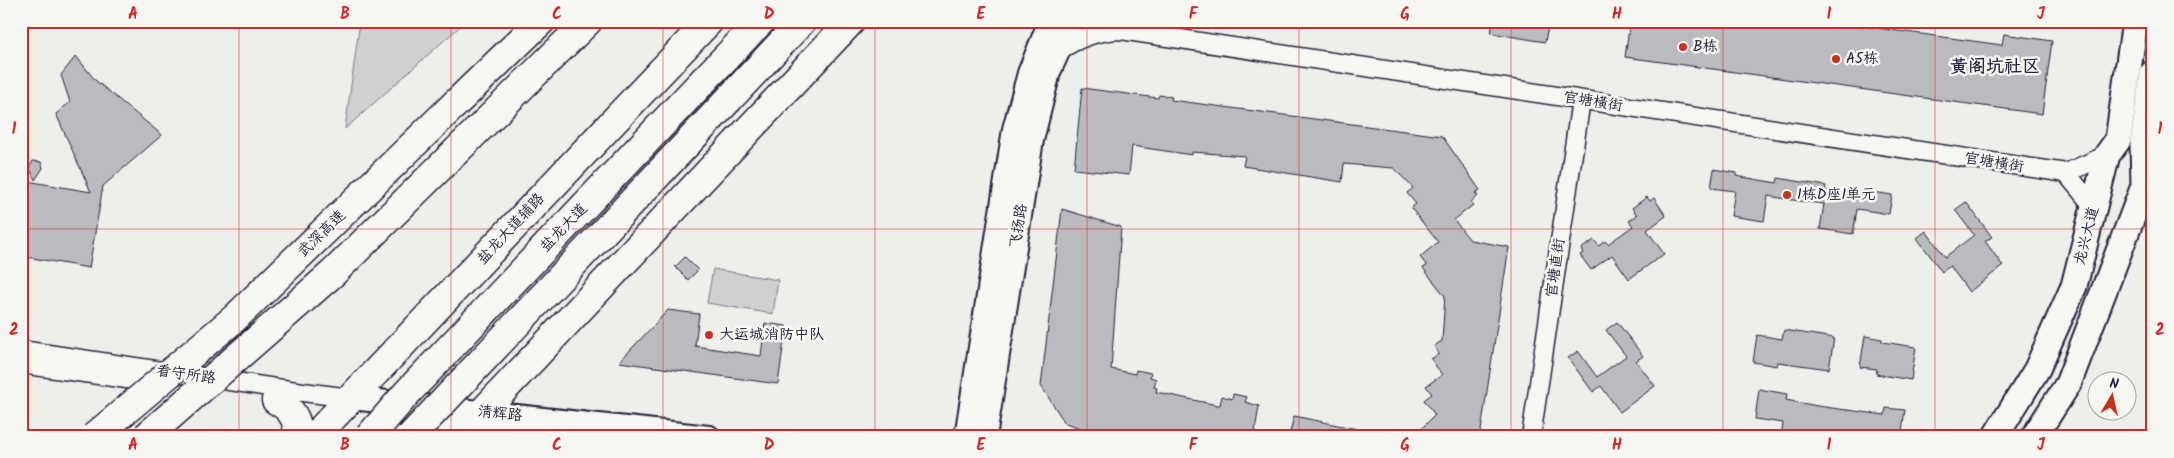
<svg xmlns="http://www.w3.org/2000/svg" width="2174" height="458" font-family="Kalam,'LXGW WenKai TC',sans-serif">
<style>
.green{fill:#d0d0d1;stroke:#797986}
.building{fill:#bbbbbf;stroke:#22223b}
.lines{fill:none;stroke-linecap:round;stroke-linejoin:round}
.minor-casing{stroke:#22223b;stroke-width:21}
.tertiary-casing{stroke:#22223b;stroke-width:26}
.secondary-casing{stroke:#22223b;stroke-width:29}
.primary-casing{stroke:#22223b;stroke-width:31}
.trunk-casing{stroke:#22223b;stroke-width:31}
.motorway-casing{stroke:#22223b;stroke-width:31}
.minor{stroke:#f6f6f2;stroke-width:18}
.tertiary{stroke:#f6f6f2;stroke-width:22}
.secondary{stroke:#f6f6f2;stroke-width:25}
.primary{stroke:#f6f6f2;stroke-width:28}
.trunk{stroke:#f6f6f2;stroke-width:28}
.motorway{stroke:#f6f6f2;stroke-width:28}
.trunk-bridge-casing{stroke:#22223b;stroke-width:31;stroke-linecap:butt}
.motorway-bridge-casing{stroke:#22223b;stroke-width:31;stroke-linecap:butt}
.trunk-bridge{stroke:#f6f6f2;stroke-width:28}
.motorway-bridge{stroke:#f6f6f2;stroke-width:28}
.grid{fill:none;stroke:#d62828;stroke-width:1;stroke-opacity:0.55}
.poi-dot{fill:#c8321e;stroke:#f6f6f2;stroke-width:2}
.labels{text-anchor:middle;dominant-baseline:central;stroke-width:5;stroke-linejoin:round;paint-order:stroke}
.poi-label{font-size:15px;fill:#22223b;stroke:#f6f6f2;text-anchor:start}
.street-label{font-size:15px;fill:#22223b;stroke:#f6f6f2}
.quarter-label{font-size:18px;font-weight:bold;fill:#22223b;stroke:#f6f6f2}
.neatline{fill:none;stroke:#d62828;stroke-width:2}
.grid-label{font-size:16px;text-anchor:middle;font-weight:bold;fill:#d62828}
</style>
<rect width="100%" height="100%" fill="#eeeeeb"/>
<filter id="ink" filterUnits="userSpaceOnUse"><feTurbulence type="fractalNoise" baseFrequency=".02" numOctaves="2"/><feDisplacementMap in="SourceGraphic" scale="10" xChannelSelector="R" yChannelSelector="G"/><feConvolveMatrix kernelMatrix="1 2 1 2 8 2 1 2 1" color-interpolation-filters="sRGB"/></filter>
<g filter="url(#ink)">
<path class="green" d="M360 21H466L345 129Z
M713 269 778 280 773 314 707 303Z"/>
<path class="building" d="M1493 21H1549L1545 42 1491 33Z
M1630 21H1825L2002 45 2004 34 2052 41 2042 114 1625 57Z
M76 56 95 80 162 135 103 186 89 268 21 256V180L91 192 56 114 70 102 61 75Z
M1082 88 1158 98 1159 95 1172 97 1171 100 1442 136 1480 190 1475 193 1478 196 1471 202 1473 205 1454 220 1470 240 1509 247 1480 437H1413L1435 415 1424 400 1432 394 1426 386 1442 375 1431 359 1439 354 1434 346 1442 341 1445 296 1423 268 1427 266 1420 257 1438 242 1411 208 1416 204 1407 193 1413 188 1394 168 1344 164 1342 182 1243 166 1245 156 1192 152V155L1132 146 1129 175 1074 169Z
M33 161 41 162 43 168 35 180 29 167Z
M1714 169 1736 173V176L1777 183 1778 178 1826 186 1825 190 1867 196V191L1892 195 1889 214 1857 209 1853 234 1820 229 1824 204 1799 201 1768 196 1764 221 1731 216 1735 191 1711 188Z
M1647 197 1650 201 1654 198 1666 216 1647 230 1664 254 1629 279 1612 255 1591 270 1580 255 1583 253 1581 249 1594 240 1599 246 1605 241 1608 244 1633 226 1629 221 1637 215 1632 208Z
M1966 202 1992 237 1985 241 2003 266 1969 292 1950 266 1942 272 1917 238 1926 231 1945 257 1974 235 1955 210Z
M1062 209 1121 227 1111 369 1135 374 1136 370 1151 373 1150 377 1156 379 1154 387 1157 388 1156 392 1217 405H1220L1222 396 1232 399 1233 394 1247 397 1245 402 1259 406 1255 431 1247 437H1109L1065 423 1041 386Z
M685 257 698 270 688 280 675 267Z
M668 310 699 314 695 346 761 356 765 323 786 326 778 384 619 362Z
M1617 322 1643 356 1636 361 1655 386 1620 412 1601 386 1593 392 1568 358 1578 351 1597 377 1626 356 1606 330Z
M1784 330 1834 338 1829 369 1778 362 1777 366 1753 362 1757 335 1782 339Z
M1865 336 1882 339V342L1916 347 1911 380 1876 374 1877 369 1860 367Z
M1759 389 1787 394 1786 400 1817 406 1885 415 1886 408 1905 410 1901 437H1819L1782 431 1783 423 1755 419Z
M1294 416 1367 431V437H1289Z"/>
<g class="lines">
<g class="minor-casing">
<path id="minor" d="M1058 51C1078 38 1096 31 1121 30L2066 173
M2094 207 2066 173 2107 155
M21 350 303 392 351 398
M21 364 162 384
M1531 437 1581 100"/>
</g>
<g class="tertiary-casing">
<path id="tertiary" d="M351 398 709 437
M410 419 533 437
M966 437 1014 129 1029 73 1050 21
M985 437 1032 140 1049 72 1072 21"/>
</g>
<g class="secondary-casing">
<path id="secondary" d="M1995 437 2037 369 2074 286 2107 155 2118 140 2135 21
M2034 437 2068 384 2144 186 2143 143 2153 73"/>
</g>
<g class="primary-casing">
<path id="primary" d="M276 400C292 409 298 419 298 437
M314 437 709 21
M459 437 851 21"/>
</g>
<g class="trunk-casing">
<path id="trunk" d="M705 79 761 21
M730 98 802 21"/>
</g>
<g class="motorway-casing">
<path id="motorway" d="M454 105 541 21
M498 110 588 21"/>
</g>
<use href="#minor" class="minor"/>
<use href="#tertiary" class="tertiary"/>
<use href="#secondary" class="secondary"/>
<use href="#primary" class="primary"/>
<use href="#trunk" class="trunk"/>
<use href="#motorway" class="motorway"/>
<g class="trunk-bridge-casing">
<path id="trunk-bridge" d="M369 437 407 393 705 79
M410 437 730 98"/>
</g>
<g class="motorway-bridge-casing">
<path id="motorway-bridge" d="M94 437 235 318 454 105
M146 437 333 273 498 110"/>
</g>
<use href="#trunk-bridge" class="trunk-bridge"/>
<use href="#motorway-bridge" class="motorway-bridge"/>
</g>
</g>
<path class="grid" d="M239 21V437M451 21V437M663 21V437M875 21V437M1087 21V437M1299 21V437M1511 21V437M1723 21V437M1935 21V437M21 229H2153"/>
<g class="poi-dot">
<circle cx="1683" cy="47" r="5"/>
<circle cx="1836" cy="59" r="5"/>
<circle cx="1787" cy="195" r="5"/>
<circle cx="709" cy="335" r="5"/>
</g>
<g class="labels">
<g class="poi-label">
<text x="1693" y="47">B栋</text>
<text x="1846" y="59">A5栋</text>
<text x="1797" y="195">1栋D座1单元</text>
<text x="719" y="335">大运城消防中队</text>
</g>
<g class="street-label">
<text transform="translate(1593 102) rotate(9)">官塘横街</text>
<text transform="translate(1994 163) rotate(9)">官塘横街</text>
<text transform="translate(1019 226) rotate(-81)">飞扬路</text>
<text transform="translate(564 228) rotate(-46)">盐龙大道</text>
<text transform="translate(511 229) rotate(-47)">盐龙大道辅路</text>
<text transform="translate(322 234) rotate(-44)">武深高速</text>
<text transform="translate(2087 236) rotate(-76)">龙兴大道</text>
<text transform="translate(1556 268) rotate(-82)">官塘直街</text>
<text transform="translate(186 375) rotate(8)">看守所路</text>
<text transform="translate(500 414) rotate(6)">清辉路</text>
</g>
<g class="quarter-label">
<text x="1995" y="67">黄阁坑社区</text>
</g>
</g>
<rect width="2174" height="458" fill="none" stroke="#f6f6f2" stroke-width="55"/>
<g transform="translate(2112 396) rotate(9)"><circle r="24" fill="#f6f6f2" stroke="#a1a1a9"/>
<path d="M0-4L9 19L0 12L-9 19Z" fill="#c8321e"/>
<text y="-8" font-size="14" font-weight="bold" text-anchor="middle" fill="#22223b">N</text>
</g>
<rect x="28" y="28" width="2118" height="402" class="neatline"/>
<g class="grid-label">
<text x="133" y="19">A</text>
<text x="345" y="19">B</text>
<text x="557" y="19">C</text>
<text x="769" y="19">D</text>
<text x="981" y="19">E</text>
<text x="1193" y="19">F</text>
<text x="1405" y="19">G</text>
<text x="1617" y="19">H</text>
<text x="1829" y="19">I</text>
<text x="2041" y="19">J</text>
<text x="14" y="134">1</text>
<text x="2160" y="134">1</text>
<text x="14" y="335">2</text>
<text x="2160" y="335">2</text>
<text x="133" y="450">A</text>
<text x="345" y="450">B</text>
<text x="557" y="450">C</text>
<text x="769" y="450">D</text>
<text x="981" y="450">E</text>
<text x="1193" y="450">F</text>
<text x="1405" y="450">G</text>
<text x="1617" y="450">H</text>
<text x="1829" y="450">I</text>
<text x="2041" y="450">J</text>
</g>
</svg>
